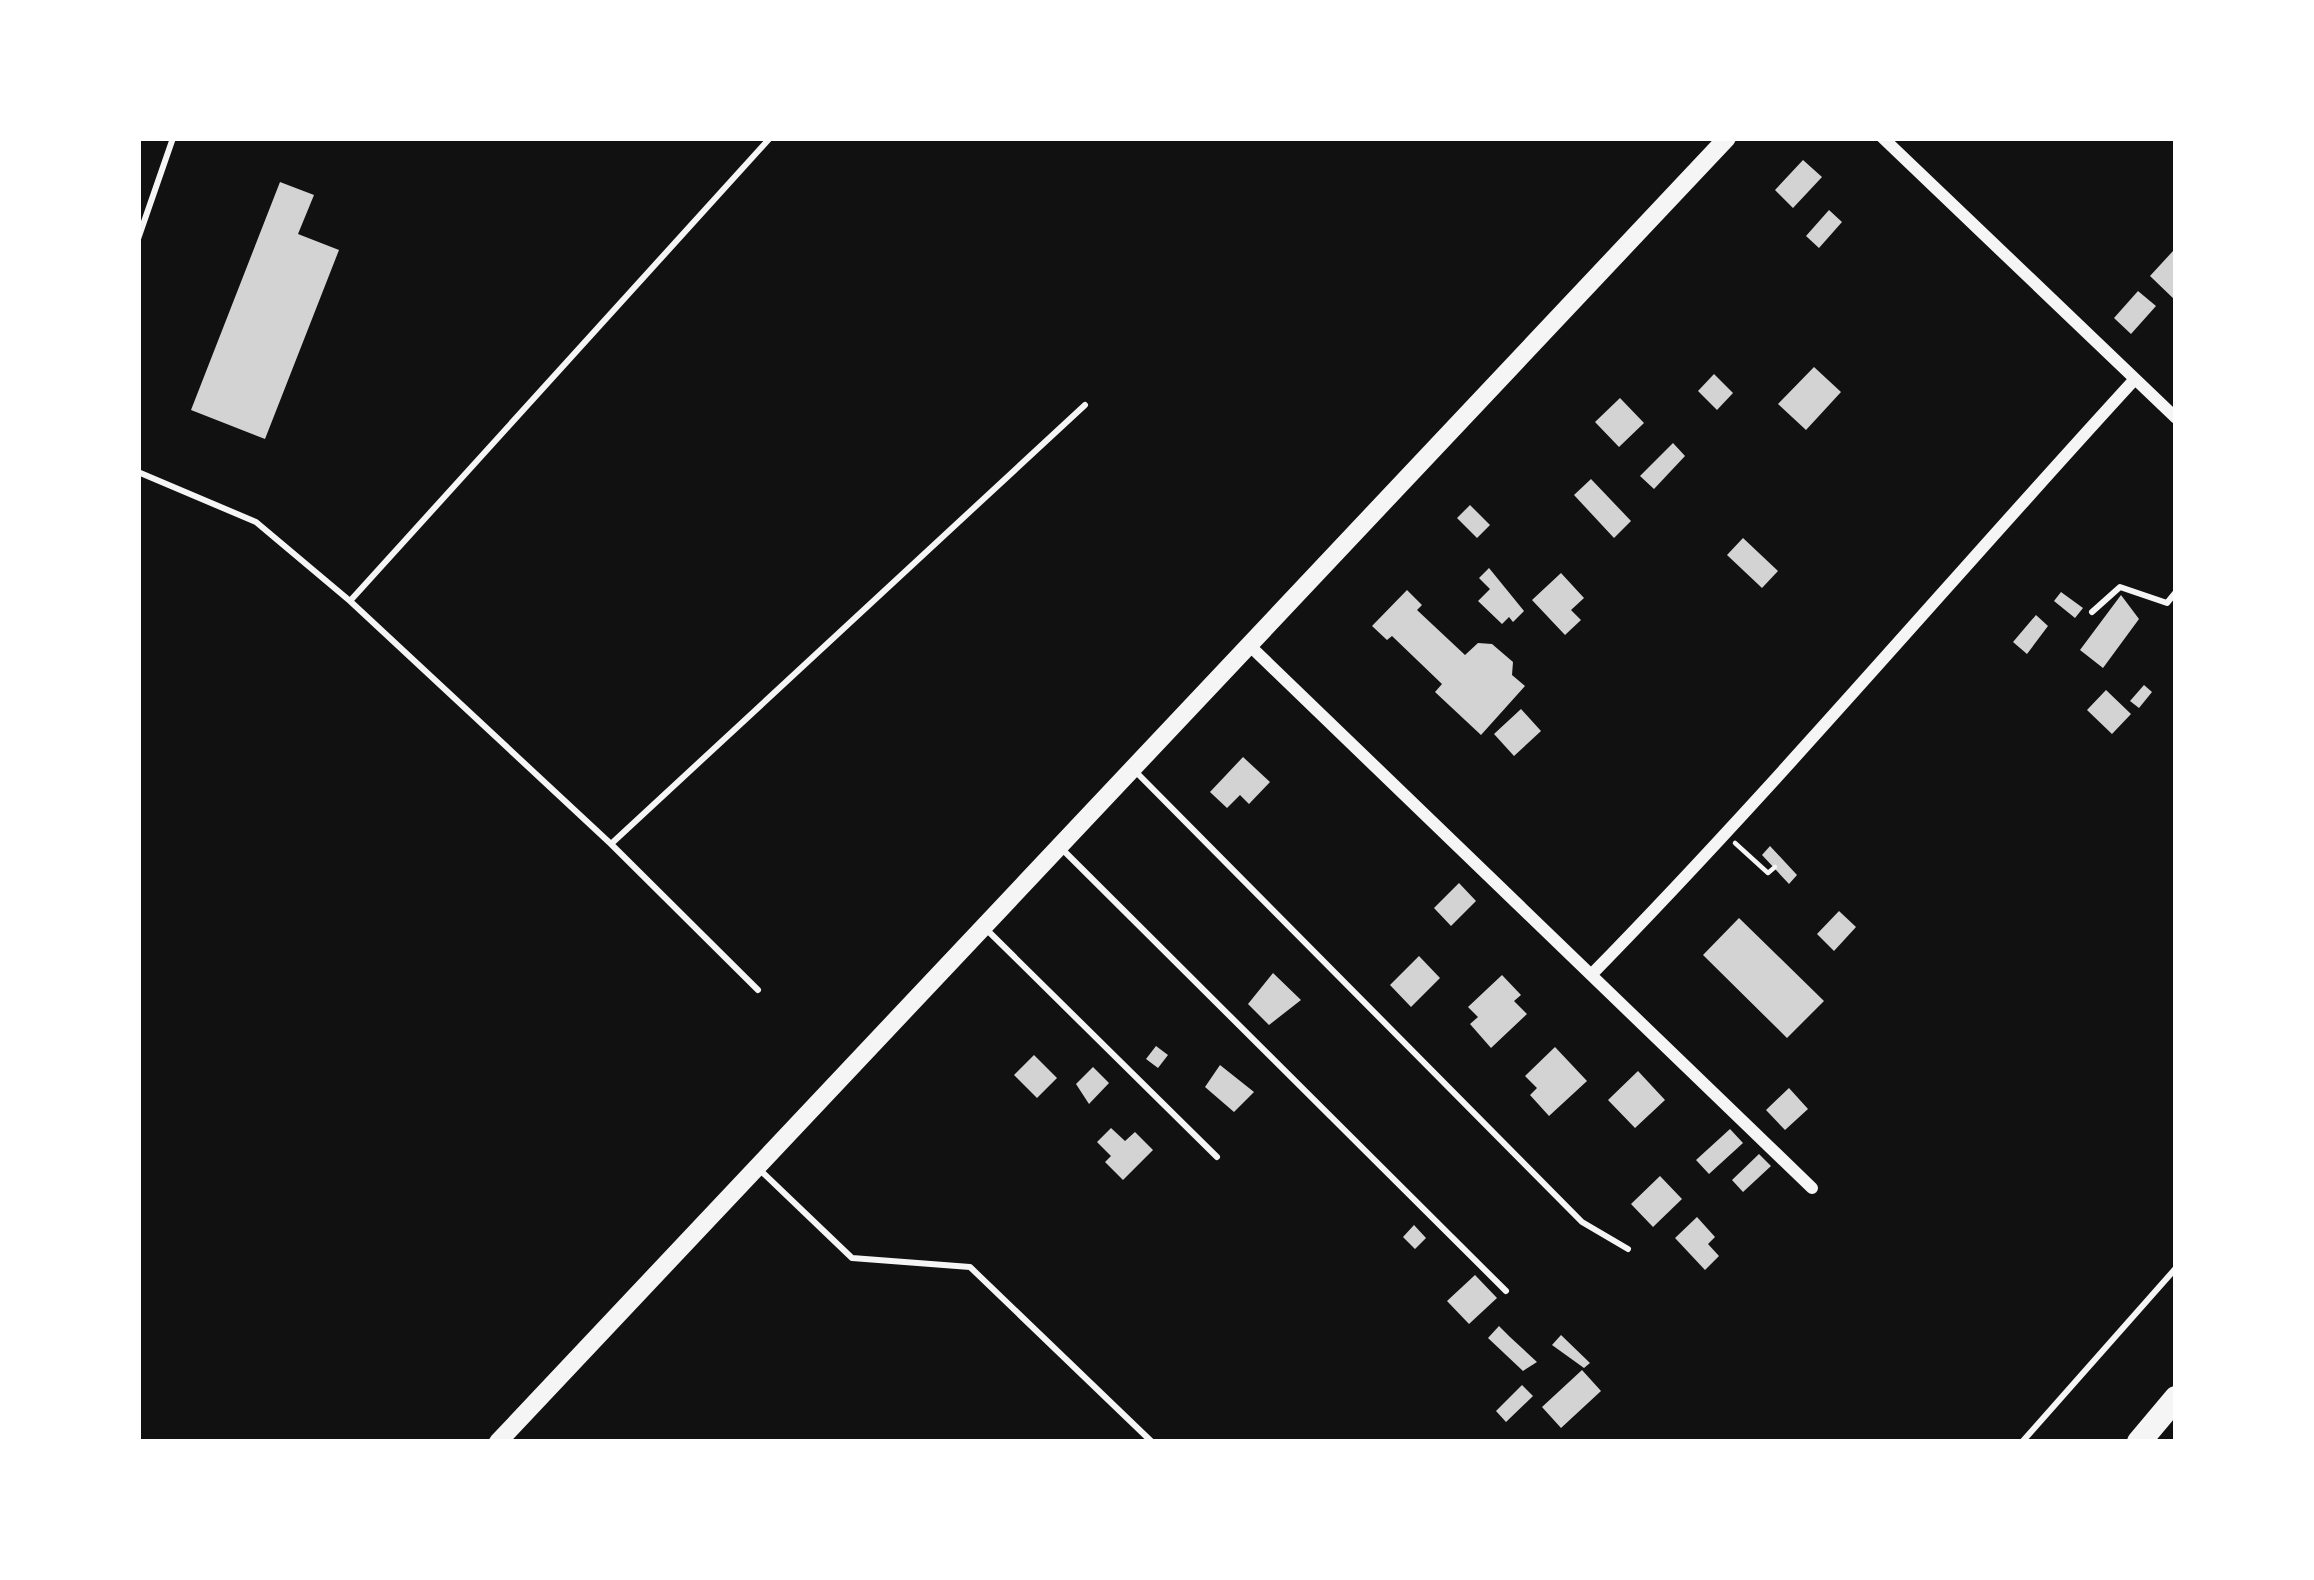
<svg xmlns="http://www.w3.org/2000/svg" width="2314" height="1580" font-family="'Sofia Sans Condensed',sans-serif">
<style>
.building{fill:#d3d3d3}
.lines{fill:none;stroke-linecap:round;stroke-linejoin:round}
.path{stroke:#f5f5f5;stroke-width:4.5}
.service{stroke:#f5f5f5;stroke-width:6}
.minor{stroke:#f5f5f5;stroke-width:12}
.secondary{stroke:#f5f5f5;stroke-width:18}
.motorway{stroke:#f5f5f5;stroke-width:24}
</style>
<rect width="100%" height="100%" fill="#111"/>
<path class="building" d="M1803 160 1822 177 1793 208 1775 190Z
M280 182 314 195 298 234 339 250 265 439 191 410Z
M1829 210 1842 222 1819 248 1806 236Z
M2173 251 2176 254V301L2150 276Z
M2138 291 2156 306 2131 334 2114 318Z
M1814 367 1841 392 1806 430 1778 404Z
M1714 374 1733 393 1717 410 1698 391Z
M1620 398 1644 423 1619 447 1595 422Z
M1673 443 1685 456 1654 489 1640 476Z
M1591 479 1631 521 1614 538 1574 495Z
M1470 505 1490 525 1477 538 1457 518Z
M1743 538 1778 571 1762 588 1727 555Z
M1489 568 1524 611 1513 622 1509 617 1502 624 1478 601 1490 589 1479 578Z
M1561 573 1584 598 1571 610 1581 620 1565 635 1532 600Z
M1407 590 1422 605 1417 610 1465 655 1478 643 1492 644 1513 662 1512 675 1525 686 1481 735 1435 692 1442 684 1392 636 1387 640 1372 626Z
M2061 592 2083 608 2075 618 2054 601Z
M2121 595 2139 619 2103 668 2080 650Z
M2036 615 2048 626 2027 654 2013 642Z
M2144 685 2152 692 2139 708 2130 701Z
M2106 690 2131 714 2112 734 2087 710Z
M1521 709 1541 731 1514 756 1494 734Z
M1243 757 1270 782 1249 804 1240 795 1227 808 1210 792Z
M1770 846 1797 875 1789 884 1762 855Z
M1459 883 1476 901 1451 926 1434 908Z
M1839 911 1856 927 1834 951 1817 934Z
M1739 918 1824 1001 1787 1038 1703 955Z
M1419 956 1440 978 1411 1007 1390 985Z
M1273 973 1301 1000 1269 1025 1248 1004Z
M1502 975 1521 995 1514 1001 1527 1014 1491 1048 1470 1024 1478 1017 1468 1007Z
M1156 1046 1168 1055 1158 1068 1146 1059Z
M1555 1047 1587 1081 1549 1116 1530 1095 1537 1088 1525 1076Z
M1034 1055 1057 1078 1037 1098 1014 1075Z
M1220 1065 1254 1092 1234 1112 1205 1087Z
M1093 1067 1109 1083 1089 1104 1076 1084Z
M1638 1071 1665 1100 1635 1128 1608 1100Z
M1789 1088 1808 1109 1785 1130 1766 1110Z
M1111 1128 1125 1141 1135 1132 1153 1150 1123 1180 1105 1162 1111 1156 1097 1142Z
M1730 1129 1743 1143 1709 1174 1696 1160Z
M1759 1154 1771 1166 1743 1192 1732 1180Z
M1660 1176 1682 1199 1653 1227 1631 1204Z
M1697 1217 1715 1237 1708 1244 1719 1256 1705 1270 1675 1238Z
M1414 1225 1426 1238 1415 1249 1403 1237Z
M1475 1275 1497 1298 1469 1324 1447 1301Z
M1499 1326 1510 1337 1537 1362 1523 1371 1488 1338Z
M1561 1335 1590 1363 1584 1368 1552 1345Z
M1582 1370 1601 1391 1561 1428 1542 1407Z
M1522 1385 1533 1396 1506 1422 1496 1411Z"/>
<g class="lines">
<path class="path" d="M1735 843 1768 873 1775 867"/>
<path class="service" d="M138 239 173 138
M138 472 256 522 350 601 770 138
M350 601 611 844 758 990
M2092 612 2120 587 2167 603 2176 592
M1136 772 1582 1222 1628 1249
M611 844 1085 405
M1061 848 1506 1291
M985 928 1217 1157
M758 1168 852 1258 970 1267 1152 1442
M2022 1442 2176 1268"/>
<path class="minor" d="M1883 138 2176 418
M1249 645 1812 1188
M1591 975C1779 783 1953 577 2135 379"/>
<path class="secondary" d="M498 1442 1727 138"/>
<path class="motorway" d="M2139 1442 2176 1398"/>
</g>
<rect width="2314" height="1580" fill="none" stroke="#ffffff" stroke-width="282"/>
</svg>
